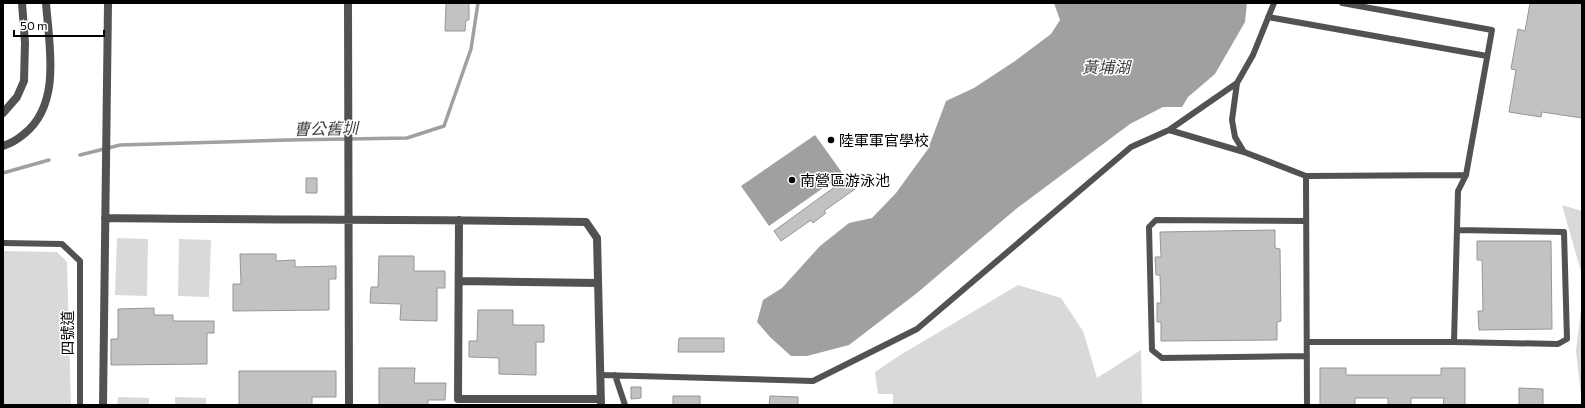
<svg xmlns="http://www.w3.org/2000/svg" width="1585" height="408" font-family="Commissioner,'Noto Sans TC',sans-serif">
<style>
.green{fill:#d9d9d9}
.water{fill:#a0a0a0}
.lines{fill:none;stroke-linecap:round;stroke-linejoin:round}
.stream{stroke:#a0a0a0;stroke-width:3.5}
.building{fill:#c2c2c2;stroke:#969696}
.lane{stroke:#525252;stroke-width:6}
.street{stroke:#525252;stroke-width:8}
.poi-dot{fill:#000;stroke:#fff;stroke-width:1.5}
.labels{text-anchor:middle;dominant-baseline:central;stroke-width:3;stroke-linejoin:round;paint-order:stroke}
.poi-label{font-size:15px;fill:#000;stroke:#fff;text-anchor:start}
.street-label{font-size:15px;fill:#000;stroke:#fff}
.water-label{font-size:16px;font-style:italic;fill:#414141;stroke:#fff}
</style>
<rect width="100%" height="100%" fill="#fff"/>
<path class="green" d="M1562 205 1582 211V275Z
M117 238 148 239 147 296 115 295Z
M179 239 211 240 209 297 178 296Z
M3 251 57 252 67 262 71 405H3Z
M1018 285 1061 298 1083 331 1097 378 1141 350 1142 405H893V394H878L875 372 897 357Z
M1582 301V405L1576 351Z
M118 397 149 398V405H117Z
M175 397 206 398V405H175Z"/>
<path class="water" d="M1054 3H1247L1245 22 1215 74 1188 97 1182 107H1163L1130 124 1016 209 917 293 849 345 807 356H791L770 337 757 322 763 300 782 288 820 246 849 223 872 218 896 193 928 149 946 101 974 88 1015 61 1051 34 1060 20Z
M815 135 843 174 769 226 741 186Z"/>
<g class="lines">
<path class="stream" d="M80 155 120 145 287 140 407 138 444 126 471 49 478 3
M3 173 49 160"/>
</g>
<path class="building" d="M446 3H469V20H466L465 31H445Z
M1530 3H1582V118L1542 112 1541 117 1509 112 1516 70 1511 69 1518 29 1525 31Z
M306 178H317V193H306Z
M847 178 855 189 824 211 826 213 813 223 811 220 781 241 774 231Z
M1275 230V248L1280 249 1281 321 1277 322V340L1161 341V322H1157V303H1161L1160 275H1156L1155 257H1161L1160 232Z
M1477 241H1551L1552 329 1479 330 1478 311H1483L1482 260H1477Z
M240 254H276V261L295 260V267L336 266V279H329V310L233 311V284H241Z
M379 256H414V271H445V288H437V321L400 320 401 304 370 303 371 287H378Z
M154 308V315H173V321H214V333H207V364L111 365V339H118V309Z
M478 310H513V325H544V342H536V375L499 374V358L469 357V341H477Z
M679 338H724V352H678Z
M379 368H415L414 383H446L445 400H428V405H379Z
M1320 368H1346V375H1441V368H1465V405H1443L1444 398H1411V405H1388V398H1355V405H1320Z
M239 371H336V397H312V405H239Z
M631 387H641V398L631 399Z
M1519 388 1543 389V405H1519Z
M673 396H700V405H673Z
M770 396 798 397V405H769Z"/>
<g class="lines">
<path class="lane" d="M1268 17 1487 56
M1237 83 1232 120 1235 137 1244 152
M1169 130 1244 152 1306 176 1466 175
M1306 176 1307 405
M1306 221 1156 220 1149 227 1152 350 1162 358 1307 356
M3 243 62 244 80 261V405
M1307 342H1454L1458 191 1466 175 1492 30 1342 3
M1454 342 1558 344 1567 339 1564 232 1457 230
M601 375 813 381 917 329 1131 147 1169 130 1237 83 1253 55 1274 3
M615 375 625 405"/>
<path class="street" d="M348 3 349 405
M3 113 17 97 24 81 25 43 22 3
M3 146C12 143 17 140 24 134 62 104 49 45 46 3
M105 218C265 220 426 219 586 222L597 238 601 405
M459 220 458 399H601
M460 281 598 283
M103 405 108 3"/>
</g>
<g class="poi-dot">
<circle cx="831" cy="140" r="4"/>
<circle cx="792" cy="180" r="4"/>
</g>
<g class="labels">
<g class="poi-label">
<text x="839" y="140">陸軍軍官學校</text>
<text x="800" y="180">南營區游泳池</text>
</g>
<g class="street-label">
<text transform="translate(67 333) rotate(-90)">四號道</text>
</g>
<g class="water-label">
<text x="1106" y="66">黃埔湖</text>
<text transform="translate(326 128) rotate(-1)">曹公舊圳</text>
</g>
</g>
<rect width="1585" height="408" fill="none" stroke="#000000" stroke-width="8"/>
<path d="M14 30v6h90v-6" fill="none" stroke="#000000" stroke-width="2"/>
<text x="20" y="30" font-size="12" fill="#000000" stroke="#ffffff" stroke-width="3" paint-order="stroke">50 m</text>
</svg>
